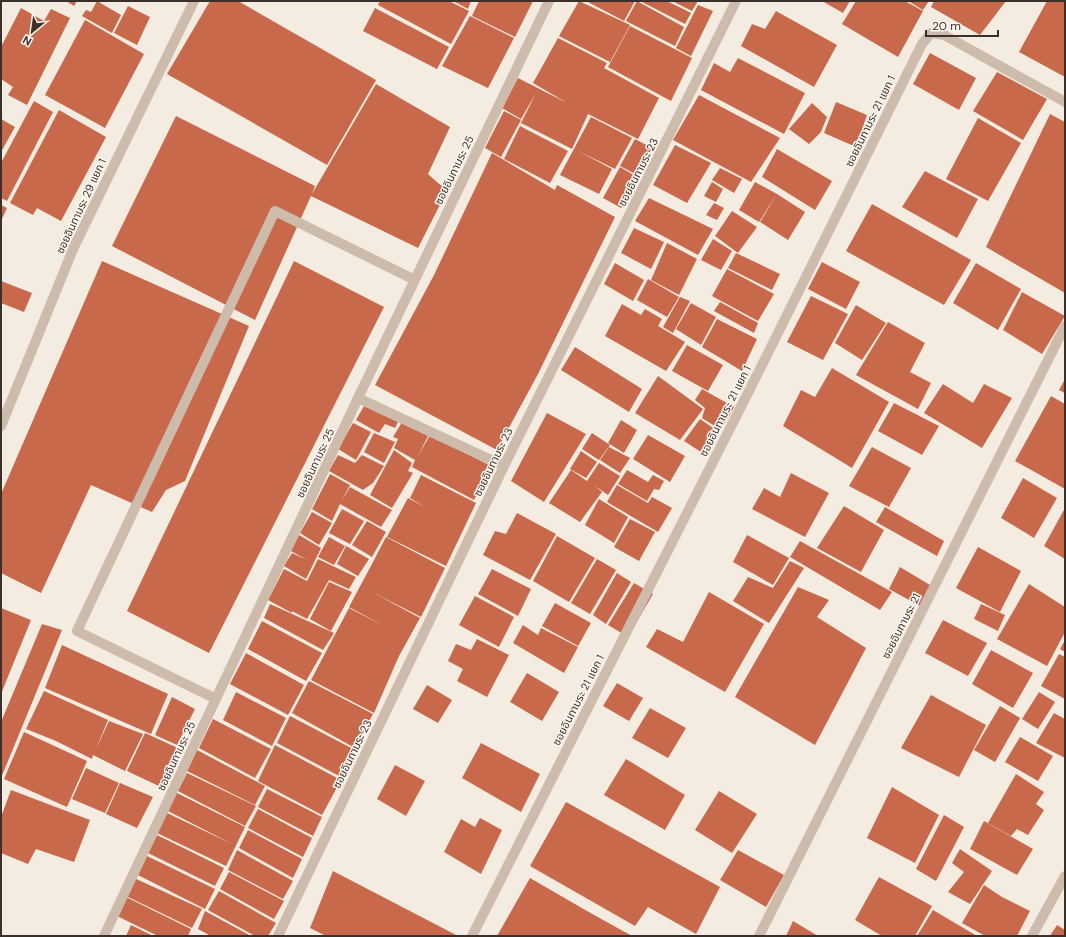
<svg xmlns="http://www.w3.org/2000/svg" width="1066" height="937" font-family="'DM Sans','Noto Sans Thai',sans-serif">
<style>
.building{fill:#c8694b}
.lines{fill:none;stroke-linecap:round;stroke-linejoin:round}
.minor{stroke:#cdbbac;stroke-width:10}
.labels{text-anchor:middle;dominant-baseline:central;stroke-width:3;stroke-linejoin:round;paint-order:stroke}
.street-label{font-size:11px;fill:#3b302b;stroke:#fbf5ee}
</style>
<rect width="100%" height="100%" fill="#f4ebe1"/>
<path class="building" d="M66 1H77L74 6Z
M97 1 121 15 112 33 82 16 86 10 91 12Z
M210 1H238L376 80 327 165 167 74Z
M380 1H449L469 11 451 44 378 5Z
M453 1H471L468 9Z
M479 1H533L515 37 472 16Z
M579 1 630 25 610 62 559 36Z
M586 1H635L624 21Z
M637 1 684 27 675 46 626 21Z
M640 1H667L691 13 685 24Z
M672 1H698L692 11Z
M822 1H850L843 13Z
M856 1H905L923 11 898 57 842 24Z
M908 1H929L923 10Z
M934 1H1006L980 35 931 7Z
M1047 1H1065V77L1019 52Z
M698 5 713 11 691 56 676 48Z
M128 6 150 17 137 45 114 33Z
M21 8 44 21 51 9 70 18 27 105 8 95 13 87 1 79V47Z
M375 8 449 47 437 69 363 31Z
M776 11 837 45 814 87 741 46 752 24 765 29Z
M470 16 514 38 488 88 442 66Z
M85 20 144 54 105 128 45 95Z
M630 26 692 58 671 101 608 67Z
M558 38 607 63 604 68 659 98 638 139 588 114 572 149 521 123 536 93 521 119 502 108 518 78 567 103 533 83Z
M930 53 976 78 959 110 913 84Z
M738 58 805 93 784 134 701 90 714 63 730 72Z
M997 72 1047 99 1023 140 973 111Z
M376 84 450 127 428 174 447 191 418 248 311 196 255 320 112 246 176 116 315 186 312 194Z
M699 95 780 138 751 182 673 140Z
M34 101 53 112 7 201 1 198V163Z
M836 102 867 115 856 147 824 133Z
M812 103 827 117 821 132 809 144 789 129Z
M59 110 106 137 61 221 37 208 33 215 10 203Z
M504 111 521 120 501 157 485 148Z
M1050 114 1065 122V293L986 247Z
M591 117 632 138 615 169 578 151 612 169 599 194 560 175Z
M978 118 1021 143 988 201 946 179Z
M1 119 15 127 1 152Z
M520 126 568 151 550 183 504 159Z
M635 139 652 148 637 175 620 166Z
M675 145 711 163 687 203 653 185Z
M777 149 832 181 815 210 762 177Z
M492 153 555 190 557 185 615 217 538 374 497 450 375 385 434 275Z
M620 167 637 177 621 208 603 198Z
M720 168 742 179 734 193 712 180Z
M925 171 978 199 957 238 902 207Z
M712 182 723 189 716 202 704 196Z
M755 182 777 194 759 222 739 210Z
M777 194 805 212 788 240 760 222Z
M649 198 713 229 698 255 635 221Z
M714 203 724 208 717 220 706 215Z
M872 204 971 260 944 305 846 251Z
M1 205 7 208 1 221Z
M732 211 757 227 738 253 715 236Z
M634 228 664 242 651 269 621 253Z
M713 239 732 251 721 270 701 260Z
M667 243 697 259 679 295 651 280Z
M736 253 780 274 772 290 728 268Z
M102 261 249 326 185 481 166 490 152 512 91 485 41 593 1 573V494Z
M294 261 384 307 209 653 127 611Z
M822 262 860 282 846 309 808 289Z
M615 263 644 280 633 301 604 284Z
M976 263 1021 289 998 330 953 303Z
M727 269 774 294 758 321 712 296Z
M648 279 679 297 667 317 637 300Z
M1 281 32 293 24 312 1 303Z
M1022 292 1065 316 1042 354 1003 330Z
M811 296 848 314 823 360 787 342Z
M680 297 690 301 673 333 663 327Z
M720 302 758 323 754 333 714 311Z
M691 303 716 317 701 345 676 329Z
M622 304 641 315 645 309 662 319 658 326 685 342 666 371 605 336Z
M856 305 886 323 862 360 835 343Z
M717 319 757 339 742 371 702 347Z
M888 322 925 343 910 372 931 383 918 409 856 375Z
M687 345 723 365 708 391 672 371Z
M575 347 642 389 629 412 561 370Z
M832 368 889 402 852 468 783 426 801 390 815 397Z
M658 376 703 409 680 440 635 413Z
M1065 379V393L1059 390Z
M943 384 973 403 984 384 1012 398 982 448 924 413Z
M702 389 734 407 721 430 702 418 705 408 695 400Z
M1051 396 1065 404V489L1015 461Z
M894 403 939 426 922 455 878 431Z
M364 406 398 422 395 428 385 424 379 433 356 420Z
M547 413 586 434 544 502 511 481Z
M404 419 430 432 418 456 430 435 491 466 474 500 412 467 415 460 394 448 398 439 393 437Z
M700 419 719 432 704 454 684 441Z
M621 420 637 430 624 453 608 443Z
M353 423 371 432 356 460 338 449Z
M374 433 395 442 384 463 364 452Z
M592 433 610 445 599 460 582 449Z
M648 435 685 456 670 482 633 459Z
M609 447 630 458 620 473 600 460Z
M872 447 911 468 889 507 849 486Z
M394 450 412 463 408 471 413 473 392 508 370 495Z
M581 451 597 462 586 478 570 469Z
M338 455 355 463 362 455 384 466 373 483 363 490 329 471Z
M599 463 620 476 608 495 595 486 602 492 580 522 549 503 571 470 587 481Z
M627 470 648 482 653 475 664 481 659 490 654 489 647 501 618 484Z
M791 473 829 493 805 537 752 509 764 488 780 497Z
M330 474 350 485 341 502 350 487 392 510 381 527 340 504 332 521 312 509Z
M421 475 476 503 446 566 387 537 408 498 425 507 410 498Z
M1023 478 1057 498 1034 538 1001 518Z
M617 485 648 503 652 497 672 508 658 532 607 502Z
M599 499 628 517 614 543 585 525Z
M844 506 884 530 861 572 817 548Z
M885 507 944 541 937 556 876 522Z
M1065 508V559L1044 546Z
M342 509 364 521 350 544 329 533Z
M312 512 332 523 319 545 300 533Z
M517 513 556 534 530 580 483 555 495 531 506 534Z
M630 519 655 532 639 561 614 547Z
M367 521 386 532 372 557 352 545Z
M299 535 321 548 306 579 284 566 292 553 307 560 291 551Z
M747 535 789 558 773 585 733 562Z
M557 536 595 558 569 602 533 581Z
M329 537 345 546 334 565 318 557Z
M386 537 445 568 421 617 372 592 420 618 399 656 374 713 311 680 349 608 384 626 349 607 373 562 392 572 373 562Z
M800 541 892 592 880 610 790 557Z
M346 546 369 559 358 576 337 564Z
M978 547 1021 571 1000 612 956 588Z
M318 559 356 577 349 589 329 580 307 619 292 611V613L268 600 284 569 307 581Z
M597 559 616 570 590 614 571 603Z
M790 561 804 568 769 623 733 601 748 577 773 588Z
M900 567 930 585 920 606 889 589Z
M492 569 531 589 518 616 478 594Z
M617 573 631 582 606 624 593 615Z
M329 582 352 592 331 631 310 619Z
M634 583 653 594 628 637 608 625Z
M1029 584 1065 607V632L1047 666 997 639Z
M798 587 829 600 817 617 866 648 815 745 735 697Z
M709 592 764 624 725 692 646 647 657 629 683 642Z
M475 596 514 617 499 647 459 625Z
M555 603 591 623 578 646 542 626Z
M270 604 334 633 323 650 264 618Z
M981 604 1005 615 998 631 974 619Z
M1 608 31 620 1 694Z
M943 620 987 643 968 676 925 653Z
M262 621 322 653 306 681 248 649Z
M42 624 62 630 1 778V722Z
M523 625 538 635 541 628 578 647 564 673 513 643Z
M477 639 509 655 487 697 457 681 463 669 448 661 456 644 471 650Z
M1065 640V652L1060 649Z
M62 645 168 694 151 734 45 688Z
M991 650 1033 673 1013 708 972 684Z
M246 653 304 685 288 715 230 684Z
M1059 654 1065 657V699L1041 686Z
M527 673 559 692 542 721 510 702Z
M309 681 373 714 355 748 292 713Z
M617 683 643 698 629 721 603 706Z
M427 685 452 700 438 723 413 709Z
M44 691 108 720 96 749 109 721 143 734 125 771 93 755 92 759 56 741 26 729Z
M236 692 286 718 272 746 223 720Z
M1039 692 1055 702 1038 729 1022 719Z
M931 695 986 725 959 777 901 748Z
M172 697 195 709 177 745 155 735Z
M1000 706 1020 718 995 762 974 750Z
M650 708 686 728 668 758 632 738Z
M1054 713 1065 719V758L1036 743Z
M290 716 355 750 341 777 277 743Z
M213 719 271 749 255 778 199 748Z
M24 732 87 761 67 807 4 779Z
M145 733 180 749 161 787 127 771Z
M1020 737 1053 756 1038 781 1005 762Z
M481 743 540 774 521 812 462 778Z
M275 745 341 780 322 815 258 781Z
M197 750 265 786 255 805 187 771Z
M626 759 685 795 665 830 604 795Z
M395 765 425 781 406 816 377 799Z
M86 768 119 783 105 813 72 799Z
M187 773 256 806 245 826 178 791Z
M1016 774 1044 792 1036 804 1044 810 1028 835 1017 829 1011 836 988 823Z
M120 783 153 797 137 828 106 814Z
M892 787 939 815 915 863 867 838Z
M267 789 322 817 313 836 258 807Z
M11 790 90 820 74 862 36 849 28 864 1 853V817Z
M719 791 757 814 732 853 695 830Z
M177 793 245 827 226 866 157 833 167 813 232 844 168 811Z
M566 802 720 887 696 934 648 907 635 926 530 866Z
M258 809 312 838 303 857 248 828Z
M944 815 964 827 936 881 916 869Z
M480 818 502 830 481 874 444 852 461 819 475 827Z
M984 821 1033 849 1017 875 970 849Z
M248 830 302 859 293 878 239 848Z
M157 835 224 868 215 886 148 853Z
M960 849 992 871 970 904 948 892 964 872 952 863Z
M237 850 293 881 283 899 228 870Z
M738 850 784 875 766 907 720 880Z
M147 856 215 889 205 909 138 875Z
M333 871 458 936H326L310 928Z
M229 872 284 901 274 919 220 889Z
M879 877 932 906 915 936H882L855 920Z
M134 878 202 909 192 928 126 896Z
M530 878 587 911 632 936H572L576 928 572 936H497Z
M984 885 1002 897 1030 911 1017 936H985L962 923Z
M219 891 276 923 268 936H255L208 910Z
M126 897 191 929 188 936H158L117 916Z
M933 910 977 936H917Z
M205 911 251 936H211L198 929Z
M793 921 818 936H786Z
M131 925 153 936H126Z
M1057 925 1065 930V936H1050Z"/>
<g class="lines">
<path class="minor" d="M358 398 504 466
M1 426 74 247 194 1
M216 699 77 631 275 211 415 280
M104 936 358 398 549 1
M278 936 504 466 736 1
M472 936 750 389 922 44 931 33 944 35 1065 102
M759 936 1065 326
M1032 936 1065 876"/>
</g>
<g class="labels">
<g class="street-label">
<text transform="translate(870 121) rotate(-64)">ซอยอินทามระ 21 แยก 1</text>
<text transform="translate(454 170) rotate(-64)">ซอยอินทามระ 25</text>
<text transform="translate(638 172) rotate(-63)">ซอยอินทามระ 23</text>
<text transform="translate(81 206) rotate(-65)">ซอยอินทามระ 29 แยก 1</text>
<text transform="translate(725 411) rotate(-63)">ซอยอินทามระ 21 แยก 1</text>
<text transform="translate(493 462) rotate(-64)">ซอยอินทามระ 23</text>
<text transform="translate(315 463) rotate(-65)">ซอยอินทามระ 25</text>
<text transform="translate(901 626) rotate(-63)">ซอยอินทามระ 21</text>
<text transform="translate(578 700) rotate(-63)">ซอยอินทามระ 21 แยก 1</text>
<text transform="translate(352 754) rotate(-64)">ซอยอินทามระ 23</text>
<text transform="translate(176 756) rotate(-65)">ซอยอินทามระ 25</text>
</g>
</g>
<rect width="1066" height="937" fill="none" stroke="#3b302b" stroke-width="4"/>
<g transform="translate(32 32) rotate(209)" stroke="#fbf5ee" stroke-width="3" paint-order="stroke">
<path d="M0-3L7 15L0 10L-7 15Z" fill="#3b302b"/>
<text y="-6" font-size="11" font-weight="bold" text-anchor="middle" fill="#3b302b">N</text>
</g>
<path d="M926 30v6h72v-6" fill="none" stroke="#3b302b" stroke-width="2"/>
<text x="932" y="30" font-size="12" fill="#3b302b" stroke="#fbf5ee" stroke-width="3" paint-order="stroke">20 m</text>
</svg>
